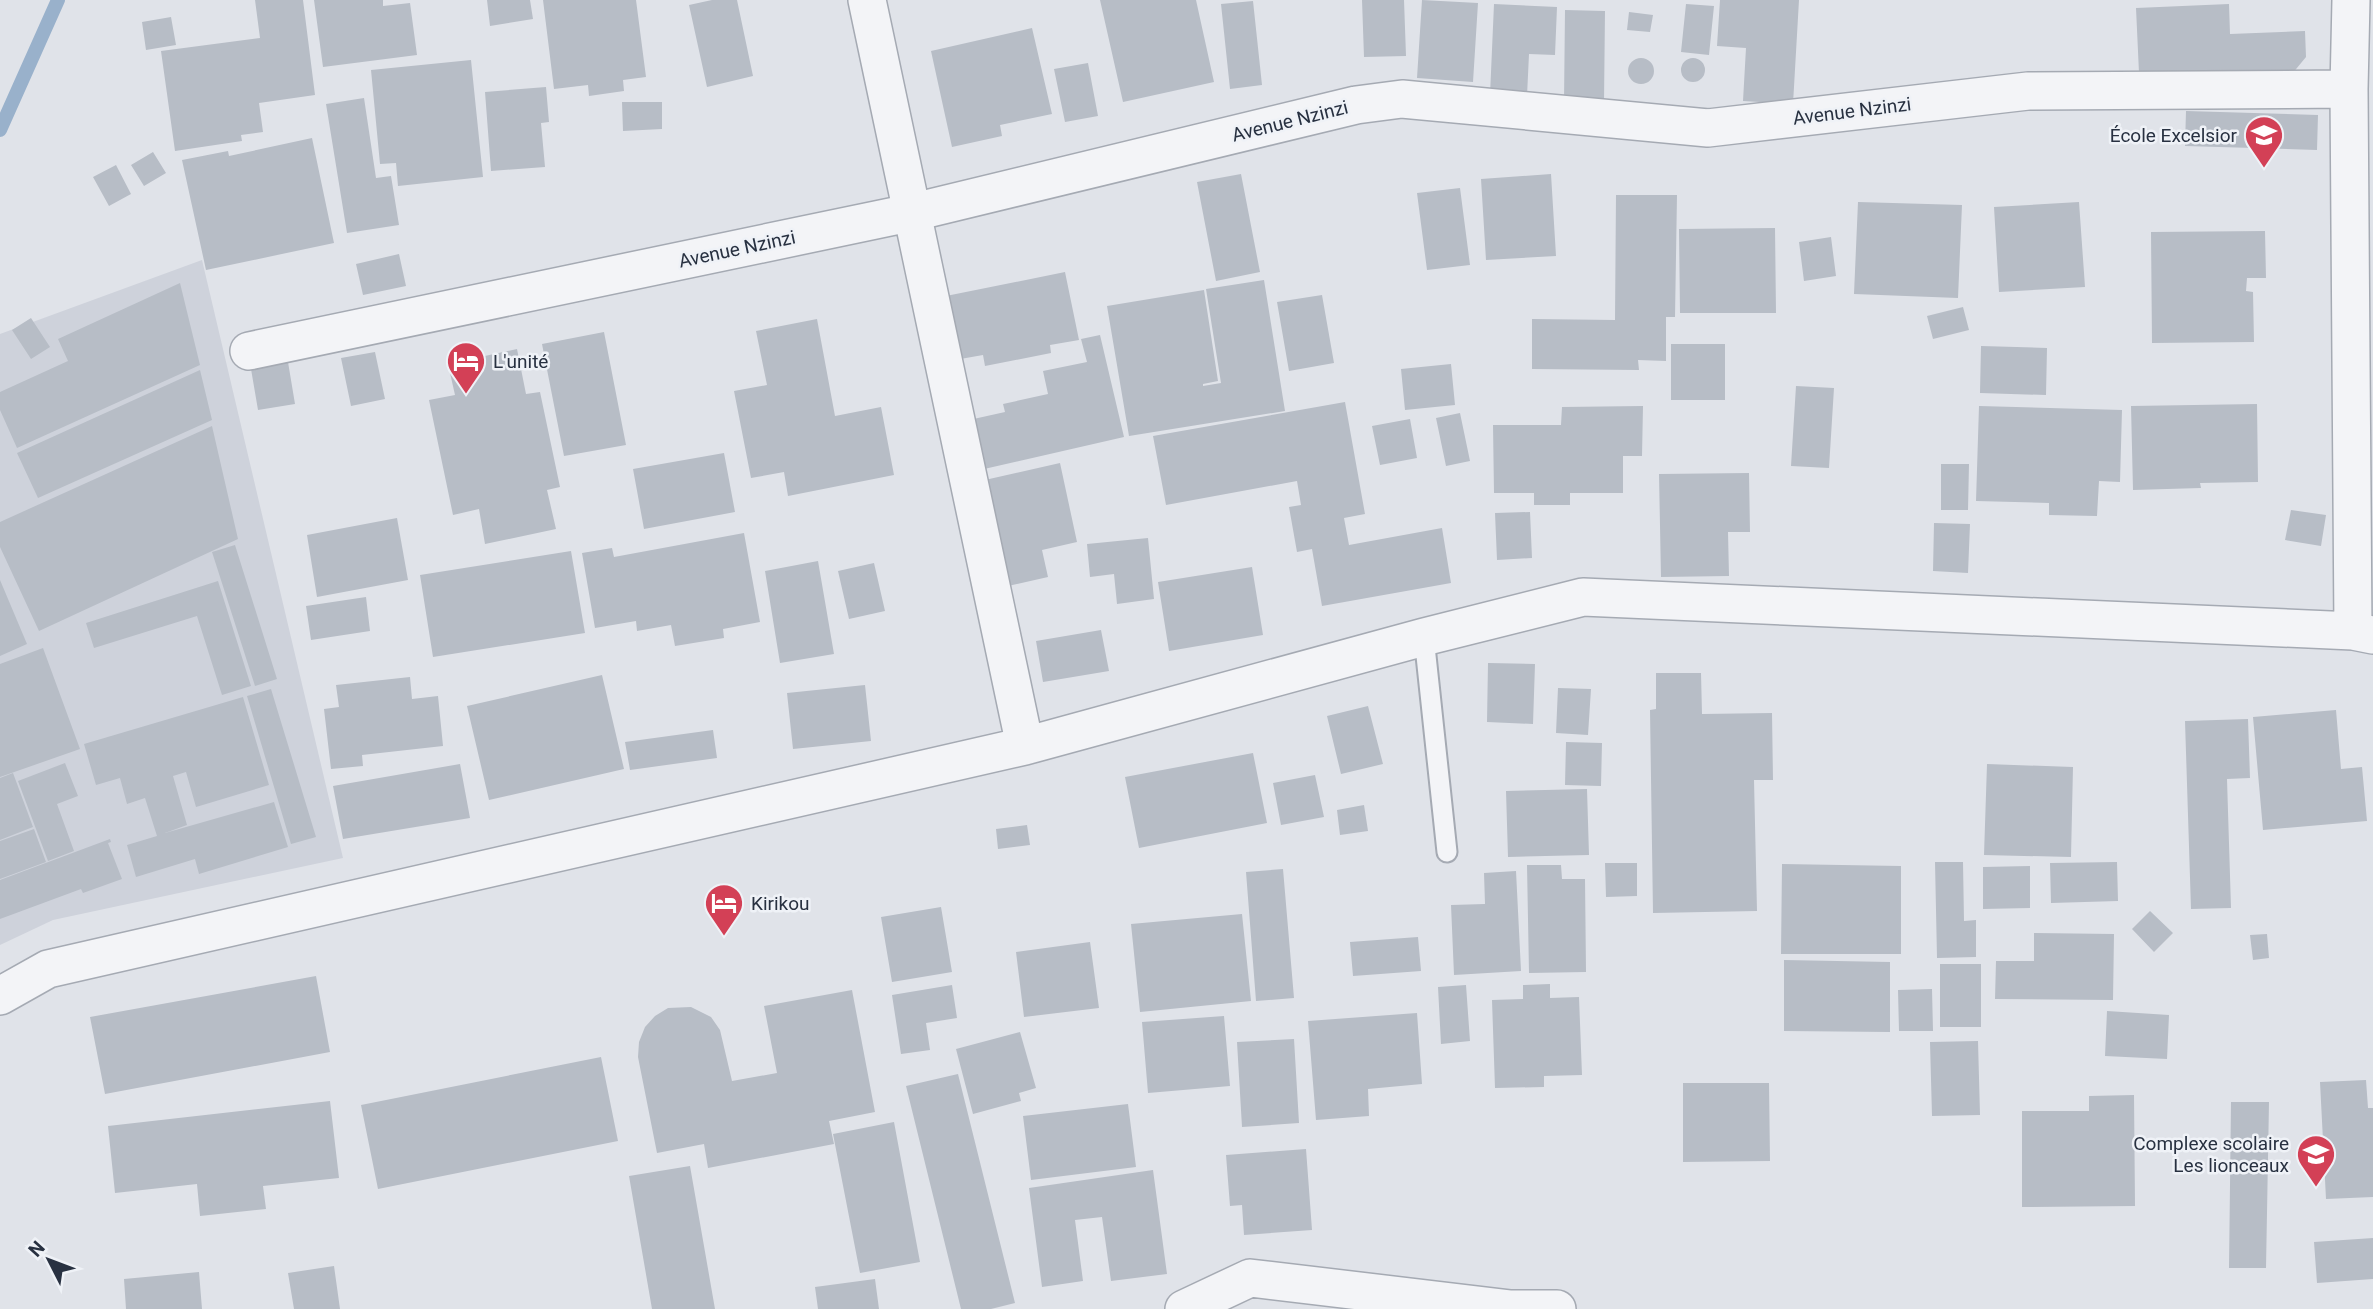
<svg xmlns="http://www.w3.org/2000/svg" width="2373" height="1309" font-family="Roboto,sans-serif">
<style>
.built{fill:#ced2db}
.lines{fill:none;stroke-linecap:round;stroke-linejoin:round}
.stream{stroke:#99b1cb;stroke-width:14}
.building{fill:#b7bdc6}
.lane-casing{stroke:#a5aab3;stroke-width:23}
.street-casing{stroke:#a5aab3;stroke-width:40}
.lane{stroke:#f3f4f7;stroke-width:19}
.street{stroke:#f3f4f7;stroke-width:37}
.labels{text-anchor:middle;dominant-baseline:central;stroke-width:5;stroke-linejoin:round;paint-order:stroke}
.street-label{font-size:19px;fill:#283141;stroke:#eff2f7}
.poi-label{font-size:19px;fill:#283141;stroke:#eff2f7;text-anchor:end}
</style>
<rect width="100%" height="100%" fill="#e0e3e9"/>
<path class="built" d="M202 260 343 858 53 920 0 945V334Z"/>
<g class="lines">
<path class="stream" d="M0 130 58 0"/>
</g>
<path class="building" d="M255 0H303L315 95 259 103 263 132 241 135 242 141 175 151 161 51 260 38Z
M314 0H383V6L410 3 417 55 323 67Z
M487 0H530L533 19 490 26Z
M543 0H636L646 77 623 80 624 91 589 96 588 85 554 89Z
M712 0H737L753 76 707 87 689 5Z
M1100 0H1196L1214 82 1123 102Z
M1362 0H1404L1406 56 1364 57Z
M1422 0 1478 3 1473 82 1417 78Z
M1720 0H1799L1793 104 1743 101 1746 48 1717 46Z
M1253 1 1262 85 1230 89 1221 4Z
M1494 4 1557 7 1555 55 1529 54 1527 96 1490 95Z
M1686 4 1714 6 1709 55 1681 52Z
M2229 4 2230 34 2305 31 2306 57 2277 92 2171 97V71L2139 73 2136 8Z
M1565 10 1605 11 1604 102H1564Z
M1629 12 1653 15 1650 32 1627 30Z
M171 17 176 45 146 50 142 22Z
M1032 28 1052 114 1000 125 1002 136 952 147 931 51Z
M1628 71a13 13 0 1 1 26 0a13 13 0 1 1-26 0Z
M1681 70a12 12 0 1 1 24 0a12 12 0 1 1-24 0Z
M471 60 483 177 398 186 396 163 380 164 371 70Z
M1088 63 1098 116 1065 122 1054 69Z
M546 87 549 122 541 123 545 167 491 171 485 92Z
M364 98 376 178 391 176 399 225 347 233 326 104Z
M622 102H662V129L623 131Z
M2186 111 2318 115 2317 150 2185 146Z
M312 138 334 243 206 270 182 160 228 151 229 156Z
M153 152 166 173 144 186 131 165Z
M116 165 131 194 109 206 93 177Z
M1241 174 1260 272 1216 281 1197 182Z
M1551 174 1556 256 1486 260 1481 179Z
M1460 188 1470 265 1427 270 1417 193Z
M1616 195H1677L1675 317H1666V361L1638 360 1639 370 1532 369V319L1615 320Z
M1858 202 1962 205 1958 298 1854 294Z
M2079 202 2085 287 1999 292 1994 207Z
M1775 228 1776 313H1680L1679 229Z
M2265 231 2266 278H2247L2246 291 2253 292 2254 342 2152 343 2151 232Z
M1831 237 1836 276 1804 281 1799 242Z
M399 254 406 286 363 295 356 264Z
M1065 272 1079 340 1050 345 1051 353 985 366 983 355 949 361 936 298Z
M1264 280 1285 411 1129 436 1107 306 1204 290 1218 381 1203 384V386L1221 383 1206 289Z
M180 283 200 365 17 448 0 410V392L68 361 58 339Z
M1322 295 1334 363 1289 371 1277 302Z
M1963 307 1969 330 1933 339 1927 316Z
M31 318 50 347 31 359 12 330Z
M817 319 835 416 881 407 894 475 788 496 784 472 751 478 734 391 767 385 756 331Z
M604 332 626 445 564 456 542 344Z
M1100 335 1124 437 971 472 960 422 1005 412 1003 404 1048 394 1043 371 1087 362 1081 339Z
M1671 344H1725V400H1671Z
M1981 346 2047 348 2046 395 1980 393Z
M517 349 526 394 540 392 560 487 547 490 556 529 485 544 479 509 453 515 429 400 455 395 448 364Z
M375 352 385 399 351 406 341 358Z
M288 362 295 404 258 410 251 369Z
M1451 364 1455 405 1405 410 1401 369Z
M200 370 212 420 38 498 17 453Z
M1796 386 1834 388 1829 468 1791 466Z
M1345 402 1365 514 1344 518 1349 545 1442 528 1451 583 1322 606 1312 549 1297 552 1289 507 1301 505 1297 481 1166 505 1153 436Z
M2257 404 2258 482 2200 483 2201 488 2133 490 2131 406Z
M1643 406 1642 456H1623V493H1570V505H1534V493H1494L1493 425H1561L1562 407Z
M1979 406 2122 410 2120 482 2099 481 2097 516 2049 515V503L1976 501Z
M1460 413 1470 461 1446 466 1436 418Z
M1410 419 1417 458 1380 465 1372 426Z
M212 426 238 539 39 631 0 547V522Z
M724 453 735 512 644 529 633 469Z
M1060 463 1077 542 1042 550 1048 577 999 588 976 482Z
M1941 464H1969L1968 510H1941Z
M1749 473 1750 532H1728L1729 576 1661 577 1659 474Z
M2291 510 2326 515 2321 546 2285 540Z
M1530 512 1532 558 1497 560 1495 513Z
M397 518 408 580 317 597 307 535Z
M1934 523 1970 524 1968 573 1933 571Z
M744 533 760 622 723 629 724 638 675 646 671 625 637 631 636 621 595 628 582 553 612 548 614 557Z
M1148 538 1154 599 1117 604 1114 574 1090 577 1087 544Z
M235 545 277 679 255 686 212 552Z
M571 551 585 633 433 657 420 575Z
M818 561 834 654 780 663 765 571Z
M874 563 885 611 849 619 838 571Z
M1252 567 1263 635 1169 651 1158 582Z
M0 580 27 644 0 656Z
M218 581 251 686 222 695 197 616 94 648 86 623Z
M366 597 370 631 311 640 306 606Z
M1101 630 1109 671 1043 682 1036 641Z
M43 648 80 749 0 777V664Z
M1488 663 1535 664 1533 724 1487 722Z
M1656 673H1701L1702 714 1772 713 1773 780H1754L1757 911 1653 913 1650 710 1656 709Z
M602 675 624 769 489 800 467 706Z
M410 677 412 699 438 696 443 746 362 755 363 766 331 769 324 709 339 707 336 685Z
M865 685 871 741 793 749 787 693Z
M1558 688 1591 689 1588 735 1556 733Z
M271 689 316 837 291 844 247 696Z
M243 697 269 785 196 807 186 772 173 776 187 825 165 833 274 802 288 847 199 874 195 859 136 877 127 845 157 836 145 798 127 804 120 778 96 785 84 744Z
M1368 706 1383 764 1341 774 1327 716Z
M2336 710 2341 769 2362 767 2367 821 2263 830 2253 717Z
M2248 719 2250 778 2227 779 2231 908 2191 909 2185 721Z
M713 730 717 758 630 770 625 742Z
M1566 742 1602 743 1601 786 1565 785Z
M1253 753 1267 823 1139 848 1125 777Z
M65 763 78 796 57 804 74 851 48 861 18 781Z
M460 764 470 818 343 839 333 786Z
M1987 764 2073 767 2071 857 1984 855Z
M13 773 33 827 0 840V778Z
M1315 775 1324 817 1281 825 1273 783Z
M1587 789 1589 855 1508 857 1506 791Z
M1364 805 1368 831 1340 835 1337 810Z
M1027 825 1030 845 998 849 996 829Z
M34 829 46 862 0 879V841Z
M110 839 111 842 108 843 122 879 83 893 81 889 0 919V880Z
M1935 862H1963L1964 921 1976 920V957L1937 958Z
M2117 862 2118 901 2051 903 2050 863Z
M1605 863H1637V896L1606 897Z
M1782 864 1901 866V954H1781Z
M1527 865H1561L1562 879H1585L1586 972 1529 973Z
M2030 866V908L1983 909V867Z
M1283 869 1294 998 1256 1001 1246 872Z
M1516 871 1521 971 1454 975 1451 905 1485 904 1484 873Z
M941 907 952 972 892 982 881 917Z
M2150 911 2173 933 2154 952 2132 929Z
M1242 914 1251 1001 1140 1012 1131 924Z
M2034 933 2114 934 2113 1000 1995 999 1996 961H2034Z
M2267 934 2269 958 2253 960 2250 935Z
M1418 937 1421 971 1353 976 1350 942Z
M1090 942 1099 1008 1024 1017 1016 952Z
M1784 960 1890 962V1032L1784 1031Z
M1940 964H1981V1027H1940Z
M316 976 330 1052 105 1094 90 1017Z
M1550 984V998L1579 997 1582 1075 1544 1076V1087L1495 1088 1492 1000 1523 999V985Z
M952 985 957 1018 926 1023 930 1050 901 1054 892 995Z
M1466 985 1470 1041 1441 1044 1438 987Z
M1932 989 1933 1031H1899L1898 990Z
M852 990 875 1112 829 1121 834 1144 708 1168 704 1144 657 1153 638 1057 639 1042 645 1027 655 1016 668 1008 691 1007 711 1017 720 1030 732 1081 777 1073 764 1006Z
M2107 1011 2169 1015 2167 1059 2105 1056Z
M1417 1013 1422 1084 1368 1089 1369 1116 1316 1120 1308 1021Z
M1224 1016 1230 1086 1148 1093 1142 1022Z
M1020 1032 1036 1088 1019 1093 1021 1101 973 1114 956 1049Z
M1294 1039 1299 1123 1242 1127 1237 1042Z
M1978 1041 1980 1115 1932 1116 1930 1042Z
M601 1057 618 1141 378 1189 361 1105Z
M958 1074 1015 1303 991 1309H961L906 1086Z
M2366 1080 2368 1108H2373V1197L2326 1199 2320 1082Z
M1683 1083H1769L1770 1161 1683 1162Z
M2134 1095 2135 1206 2022 1207V1111H2089V1096Z
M330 1101 339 1178 263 1186 266 1209 200 1216 197 1184 115 1193 108 1126Z
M2231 1102H2269L2266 1268H2229Z
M1128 1104 1136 1167 1031 1180 1023 1116Z
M894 1122 920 1262 860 1273 833 1134Z
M1306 1149 1312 1230 1244 1235 1242 1205 1230 1206 1226 1155Z
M690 1166 715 1309H652L629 1176Z
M1153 1170 1167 1274 1111 1281 1102 1217 1075 1220 1083 1281 1042 1287 1029 1188Z
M2373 1238V1279L2317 1283 2314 1242Z
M334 1266 340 1309H294L288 1273Z
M199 1272 202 1309H126L124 1279Z
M875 1279 879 1309H818L815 1287Z"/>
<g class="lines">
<g class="lane-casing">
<path id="lane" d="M1424 637 1447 852"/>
</g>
<g class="street-casing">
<path id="street" d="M867 0 1025 746
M2351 0 2349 89 2353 631
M249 351 914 212 1356 105 1402 99 1708 128 2028 91 2349 89
M0 996 48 969 1025 746 1424 637 1583 597 2353 631 2373 635
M1184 1309 1250 1278 1511 1309H1557"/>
</g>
<use href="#lane" class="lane"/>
<use href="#street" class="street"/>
</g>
<defs>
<g id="school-pin" transform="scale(2.0125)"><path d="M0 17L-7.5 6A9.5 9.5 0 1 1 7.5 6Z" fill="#d34056" stroke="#eff2f7"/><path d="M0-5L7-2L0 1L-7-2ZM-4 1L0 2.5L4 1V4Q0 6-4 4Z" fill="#fff"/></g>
<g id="hotel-pin" transform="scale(2.0125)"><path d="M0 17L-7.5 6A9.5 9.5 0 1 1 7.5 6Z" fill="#d34056" stroke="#eff2f7"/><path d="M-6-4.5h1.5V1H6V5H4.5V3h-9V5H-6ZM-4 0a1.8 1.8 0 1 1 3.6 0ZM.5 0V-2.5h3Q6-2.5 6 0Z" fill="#fff"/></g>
</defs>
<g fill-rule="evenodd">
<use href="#school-pin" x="2264" y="135"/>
<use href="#hotel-pin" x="466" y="361"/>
<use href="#hotel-pin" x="724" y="903"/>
<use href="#school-pin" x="2316" y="1154"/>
</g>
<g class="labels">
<g class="street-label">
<text transform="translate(1852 111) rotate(-7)">Avenue Nzinzi</text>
<text transform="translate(1290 121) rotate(-14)">Avenue Nzinzi</text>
<text transform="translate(737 249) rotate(-12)">Avenue Nzinzi</text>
</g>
<g class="poi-label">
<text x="2237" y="135">École Excelsior</text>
<text x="493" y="361" text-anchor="start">L'unité</text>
<text x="751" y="903" text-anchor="start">Kirikou</text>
<text x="2289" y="1143">Complexe scolaire<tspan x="2289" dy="22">Les lionceaux</tspan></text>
</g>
</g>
<g transform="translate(49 1260) rotate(312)" stroke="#eff2f7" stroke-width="5" paint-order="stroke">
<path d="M0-5L12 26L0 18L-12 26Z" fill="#283141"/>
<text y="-10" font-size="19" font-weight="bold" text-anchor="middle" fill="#283141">N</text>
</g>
</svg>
